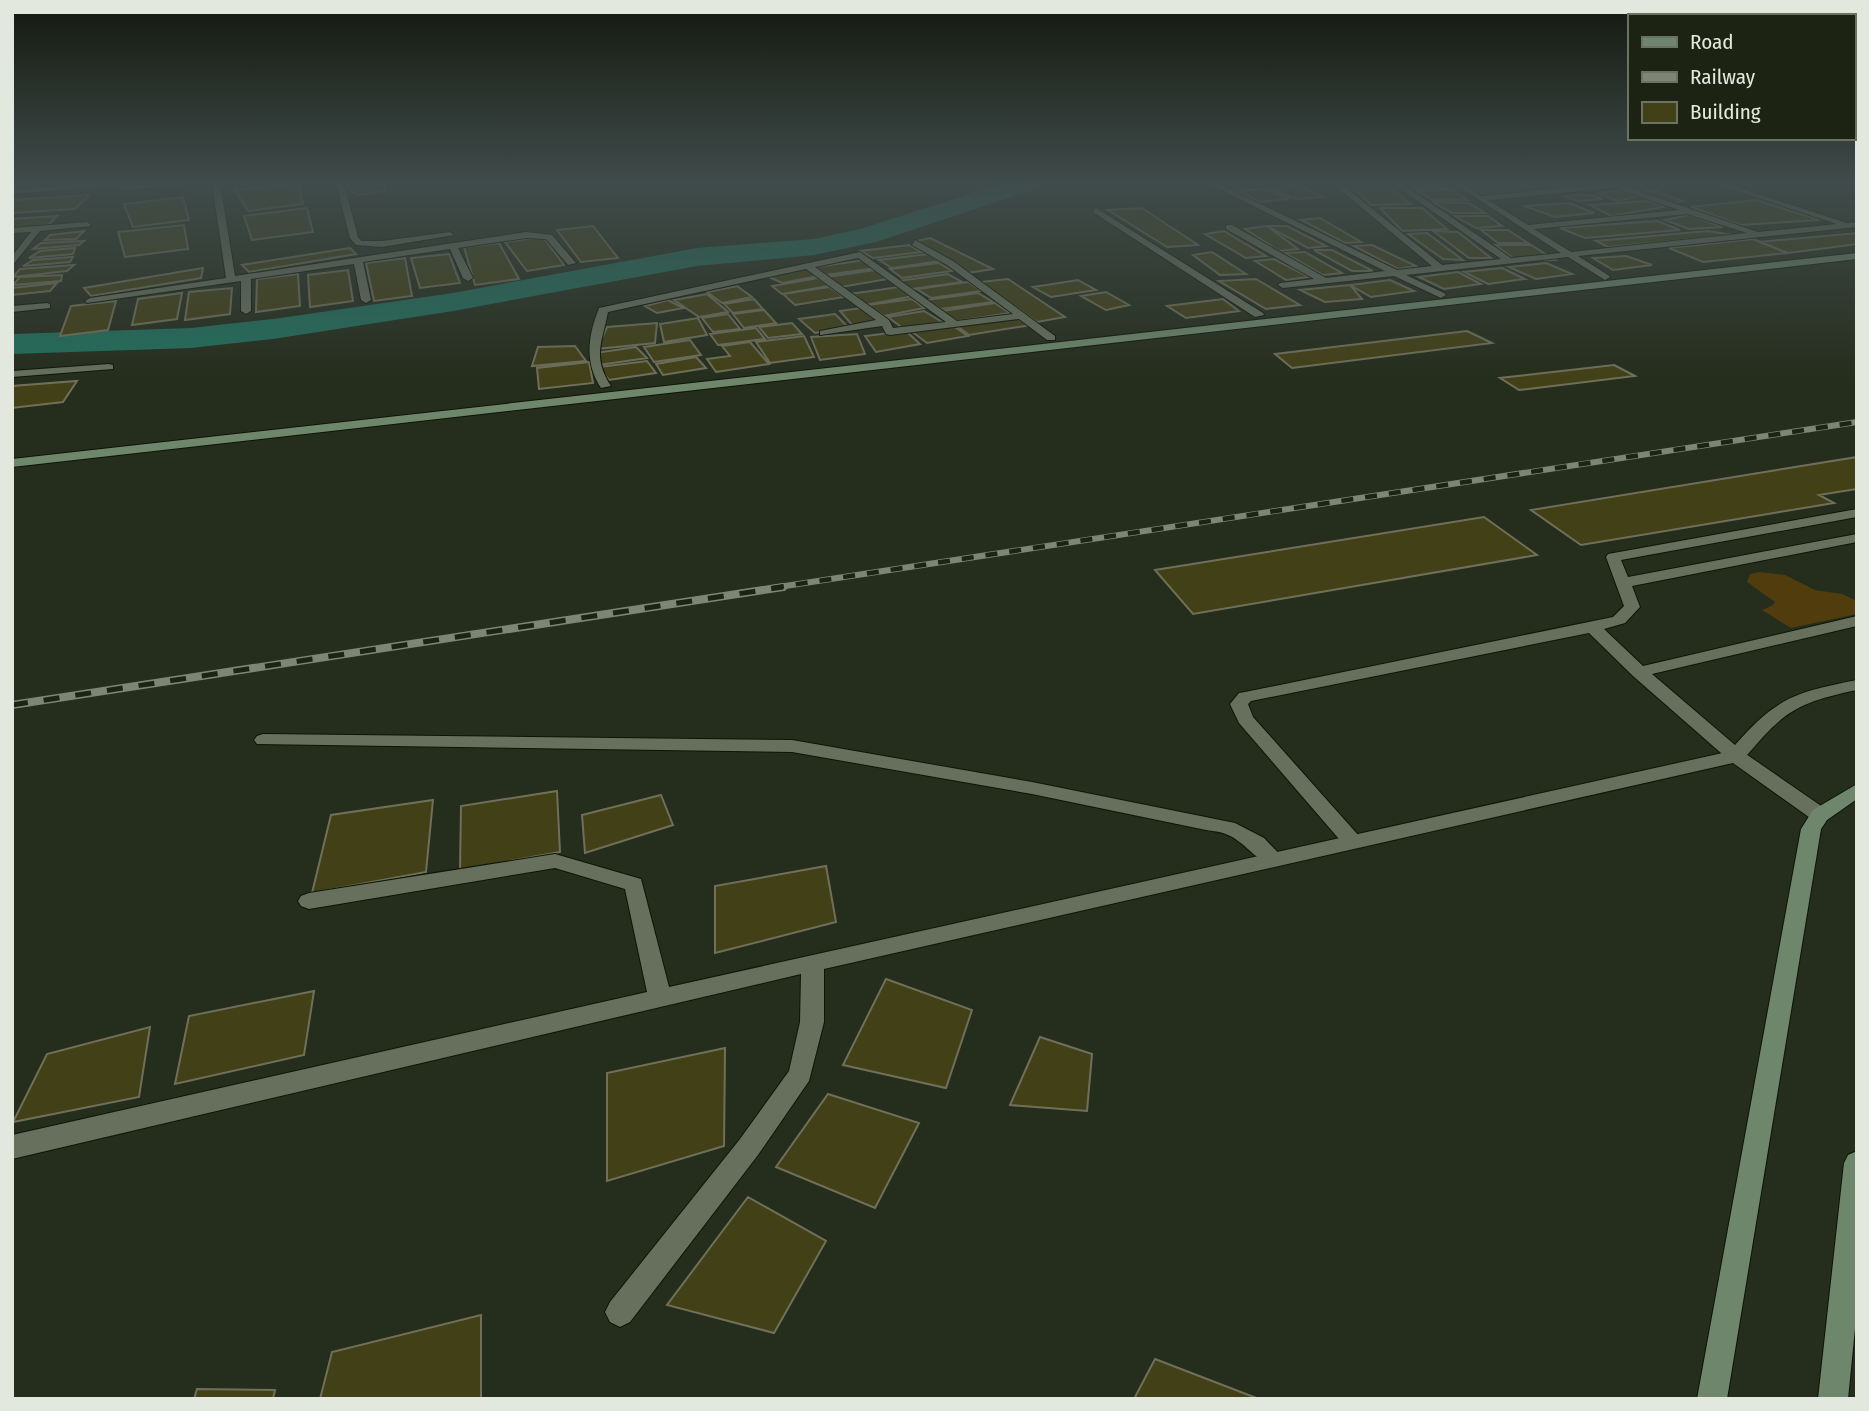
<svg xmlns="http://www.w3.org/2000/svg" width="1869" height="1411" font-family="'Fira Sans Condensed',sans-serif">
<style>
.green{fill:#503c0c}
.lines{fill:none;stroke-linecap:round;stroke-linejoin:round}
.river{fill:#226e5b;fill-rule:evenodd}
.building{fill:#424016;stroke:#70705a;stroke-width:2}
.lane-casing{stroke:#0e1506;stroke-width:2}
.street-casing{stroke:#0e1506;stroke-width:2}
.secondary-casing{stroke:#0e1506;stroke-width:2}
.lane{fill:#67705d;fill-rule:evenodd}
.street{fill:#67705d;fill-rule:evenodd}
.secondary{fill:#6e876c;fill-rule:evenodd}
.rail-far1-casing{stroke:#7e8576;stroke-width:6}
.rail-casing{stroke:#7e8576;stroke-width:8}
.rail-far1{stroke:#1c2313;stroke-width:4.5;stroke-dasharray:12;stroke-linecap:butt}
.rail{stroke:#1c2313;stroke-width:5;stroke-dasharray:16;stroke-linecap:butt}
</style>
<rect width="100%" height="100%" fill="#252d1c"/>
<path class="green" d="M1760 572 1785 575 1815 590 1842 594 1857 601V614L1791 628 1762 610 1773 605 1775 602 1747 582 1750 574Z"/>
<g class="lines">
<path class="river" d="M1004 183H1042L1038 188 876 242 814 255 697 266 453 311 273 339 191 348 12 354V334L191 328 273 319 453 293 697 248 814 239 860 229Z"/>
</g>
<path class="building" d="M298 183 303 204 248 211 235 190Z
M339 183H385L386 191 358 195Z
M1409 183H1440L1446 188 1414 187Z
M1464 183H1600L1605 185 1486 195Z
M1350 184H1385L1411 204 1371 205Z
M1297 185 1325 197 1296 199 1270 189Z
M1264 189 1289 199 1259 202 1239 191Z
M1415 190H1451L1468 200H1433Z
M1622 191 1636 197 1617 201 1597 193Z
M1656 191 1683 201 1669 204 1640 192Z
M89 195 75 209 12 213V200Z
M1591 195 1603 199 1578 201 1562 196Z
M183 197 189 220 133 227 124 204Z
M1756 200 1820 220 1740 225 1691 207Z
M1648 201 1664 207 1611 216 1590 205Z
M1432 202 1469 203 1485 213H1453Z
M1569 203 1594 213 1555 217 1524 206Z
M307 208 313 232 252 240 244 216Z
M1142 208 1198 245 1167 247 1108 210Z
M1380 208H1422L1447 229 1402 231Z
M1689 215 1723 227 1689 229 1665 220Z
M57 216 45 228 12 230V219Z
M1455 216H1488L1502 226 1476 228Z
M1320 218 1361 242 1345 243 1301 220Z
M1657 221 1680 230 1585 238 1560 228Z
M184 225 188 249 125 257 118 232Z
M593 226 618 258 581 262 557 230Z
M1267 226H1287L1326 246 1308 248Z
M1267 226 1298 249 1279 251 1245 229Z
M1481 230H1508L1528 243H1498Z
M84 231 76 239 45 240 50 235Z
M1224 231 1266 256 1246 258 1205 234Z
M1433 231 1458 232 1491 258H1469Z
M1708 231 1733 235 1608 247 1596 241Z
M1427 233 1463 260 1443 259 1408 234Z
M1857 233V244L1788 253 1759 242Z
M543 237 564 265 527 271 505 242Z
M930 238 993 269 968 273 917 241Z
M1753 239 1788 253 1703 262 1669 248Z
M84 241 79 245 33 249 41 243Z
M499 243 519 279 475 285 464 247Z
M909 245 921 252 873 258 861 251Z
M1372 245 1416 266 1398 269 1354 246Z
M1495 245H1531L1555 260H1516Z
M75 248 73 254 29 258 40 251Z
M350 248 356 254 249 272 242 265Z
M1314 250H1332L1373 271H1352Z
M1212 252 1246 274 1220 275 1193 255Z
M1305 252 1342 273 1323 275 1285 253Z
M449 254 460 283 420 288 411 258Z
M928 254 940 261 892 268 879 260Z
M1626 256 1652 265 1613 270 1593 258Z
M73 257 70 262 23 266 33 260Z
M405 258 412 296 374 301 366 263Z
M1274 259 1309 277 1286 280 1255 261Z
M865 260 876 268 826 275 815 267Z
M939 263 952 271 902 278 890 269Z
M1546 263 1572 274 1536 279 1509 267Z
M74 265 67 271 13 277 20 269Z
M203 268 201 278 91 296 84 288Z
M806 268 819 276 782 283 769 277Z
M1502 268 1525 279 1488 284 1464 272Z
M348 270 353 301 310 307 308 275Z
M875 270 888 279 841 287 827 277Z
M1458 272 1481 284 1444 289 1419 277Z
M298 274 300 306 256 312 257 279Z
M948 274 962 282 912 289 898 281Z
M62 275 61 281 13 285 20 277Z
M818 278 829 286 782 294 772 286Z
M1008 279 1065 317 1037 322 981 282Z
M1256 279 1300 305 1266 309 1219 281Z
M1078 280 1096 290 1051 297 1033 287Z
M1390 280 1414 291 1371 297 1350 285Z
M968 282 982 291 931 298 917 289Z
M57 283 50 291 12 295V288Z
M1350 285 1362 299 1325 302 1300 290Z
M737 286 752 297 722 303 707 292Z
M829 287 844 297 795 305 783 294Z
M899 287 914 296 865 305 850 294Z
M232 288 230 314 185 320 189 292Z
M1106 292 1129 305 1106 310 1081 296Z
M182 293 177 319 132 325 138 299Z
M978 293 993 302 941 309 926 300Z
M707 294 728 312 699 317 674 300Z
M754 299 763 309 733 313 724 304Z
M912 299 924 308 884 316 868 305Z
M1223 299 1239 311 1186 318 1167 306Z
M668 300 683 308 657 313 645 306Z
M116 301 108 330 60 336 71 306Z
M995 303 1010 313 957 321 942 311Z
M861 308 878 322 853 326 840 311Z
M764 310 776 323 744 328 733 314Z
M924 311 942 322 904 329 888 317Z
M728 314 740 329 713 332 702 318Z
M835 314 848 327 815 333 799 319Z
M698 318 707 335 664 342 660 324Z
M1016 318 1031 325 969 335 957 326Z
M657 323 655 343 597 349 607 327Z
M792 323 802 334 768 338 759 327Z
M953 326 968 336 927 343 911 331Z
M756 328 765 339 718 345 710 334Z
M906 331 920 344 876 352 865 336Z
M1467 331 1492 343 1292 368 1275 354Z
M857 334 865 354 820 360 811 337Z
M804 336 814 357 770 363 756 342Z
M690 340 701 355 654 362 644 347Z
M750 342 769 364 716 372 707 359 730 356 722 346Z
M575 346 586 361 532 366 538 347Z
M636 347 647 358 599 365 595 353Z
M696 357 706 368 663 375 656 364Z
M647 361 656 373 609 380 599 367Z
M589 362 593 383 539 389 537 368Z
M1614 365 1635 376 1519 390 1500 378Z
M77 381 63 402 12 408V386Z
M1857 457V489L1819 495 1834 503 1581 545 1531 510Z
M1484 517 1537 555 1193 614 1155 570Z
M557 791 560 852 460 870 461 806Z
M661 795 673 825 585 853 582 815Z
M433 800 426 872 312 893 331 815Z
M826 866 836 922 715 953V886Z
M886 979 972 1010 946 1088 843 1065Z
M314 991 304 1055 175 1084 189 1016Z
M150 1027 139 1097 13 1122 47 1054Z
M1040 1037 1092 1054 1087 1111 1010 1105Z
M725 1048 724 1146 607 1181V1073Z
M828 1094 919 1123 875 1208 776 1167Z
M748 1197 826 1241 774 1333 667 1305Z
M481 1315V1399H320L332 1352Z
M1155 1359 1259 1399H1134Z
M197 1389 275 1390 273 1399H194Z"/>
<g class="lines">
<g class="lane-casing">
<path id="lane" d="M1857 509V517L1621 560 1628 577 1857 534V542L1632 586 1640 607 1625 623 1604 629 1643 666 1857 616V626L1652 674 1735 745C1777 697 1796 692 1857 680V690C1795 703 1783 712 1743 760H1729L1633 676 1589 633 1251 701 1248 704 1253 717 1359 836 1362 841 1359 846H1345L1239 723 1230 704 1239 693 1245 692 1613 617 1624 606 1606 557 1608 554Z
M263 734 792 740 1032 782 1235 823 1264 838 1284 859 1281 864C1262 870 1246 842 1228 835 1222 832 1213 831 1206 830L1032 794 792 752 257 744 254 740 257 736Z"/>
</g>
<g class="street-casing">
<path id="street" d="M84 183H125V186L207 183 121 190 117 185 12 194V190Z
M212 183H220L235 276 526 232 552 235 576 263 568 265 546 239 526 238 458 248 473 278 468 281 463 278 450 249 363 262 371 300 366 303 361 300 354 264 251 279V311L246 314 241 311V281L87 303 85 301 90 298 226 278Z
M336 183H344L358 237 361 241H382L450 232 454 235 382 247 356 245 350 238Z
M1207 183H1217L1397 270 1432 266 1332 183H1340L1442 265 1501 259 1392 183H1401L1511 258 1561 253 1453 183H1462L1481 196 1615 183 1758 232 1837 224 1712 183H1724L1847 223 1857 222V227L1578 256 1608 275 1610 277 1605 280 1568 257 1406 275 1444 293 1446 295 1441 298 1394 276 1283 288 1278 285 1280 283 1314 279 1226 229V225H1232L1326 278 1385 271ZM1614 188 1679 210 1528 225 1488 200ZM1687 214 1747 233 1571 252 1534 229Z
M1096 208 1263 313 1264 315 1255 317 1093 212Z
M88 222 91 226 40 231 12 266V256L31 232 12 233V228Z
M915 240 953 261 1055 336V340H1047L1019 319 890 335 886 334 882 326 820 335V331L876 320 806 269 608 312C602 343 592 357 611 386L601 388C584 362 588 336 599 308L860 252 957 321 1013 314 947 265 912 245ZM858 258 946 322 893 328 889 320 815 267Z
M47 303 50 304V308L12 312V306Z
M109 364 113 365V369L12 377V371Z
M1736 750 1743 752 1827 810 1830 815 1827 820H1813L1733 763 824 969V1022L809 1081 758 1155 630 1322 620 1327 610 1322 605 1312 610 1302 740 1139 789 1071 800 1022 801 974 12 1159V1135L647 992 625 889 555 868 309 909 301 906 298 901 301 896 309 893 555 854 641 879 669 987Z"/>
</g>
<g class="secondary-casing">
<path id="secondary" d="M1857 253V259L12 467V459Z
M1857 784V799L1827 820 1821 829 1727 1399H1697L1801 829 1813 810Z
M1857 1151V1308L1848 1399H1818L1844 1163 1848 1155Z"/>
</g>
<use href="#lane" class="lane"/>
<use href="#street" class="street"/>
<use href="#secondary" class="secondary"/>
<g class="rail-far1-casing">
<path id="rail-far1" d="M772 588 1857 422"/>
</g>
<g class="rail-casing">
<path id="rail" d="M12 705 783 587"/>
</g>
<use href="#rail-far1" class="rail-far1"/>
<use href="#rail" class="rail"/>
</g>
<linearGradient id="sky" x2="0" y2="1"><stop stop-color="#14190f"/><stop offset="0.48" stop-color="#404c4b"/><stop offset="1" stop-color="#404c4b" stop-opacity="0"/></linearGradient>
<rect width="1869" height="381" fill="url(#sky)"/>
<rect width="1869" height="1411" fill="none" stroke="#e2e8dd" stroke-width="28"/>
<rect x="1628" y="14" width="228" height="126" fill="#1c2313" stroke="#6b7264" stroke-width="2"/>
<rect x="1642" y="37" width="35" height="10" fill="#6e876c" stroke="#6b7264" stroke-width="2"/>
<text x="1690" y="49" font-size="21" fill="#e2e8dd">Road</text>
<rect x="1642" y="72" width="35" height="10" fill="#7e8576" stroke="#6b7264" stroke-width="2"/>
<text x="1690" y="84" font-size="21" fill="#e2e8dd">Railway</text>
<rect x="1642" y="102" width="35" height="21" fill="#424016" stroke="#6b7264" stroke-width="2"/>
<text x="1690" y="119" font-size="21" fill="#e2e8dd">Building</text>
</svg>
